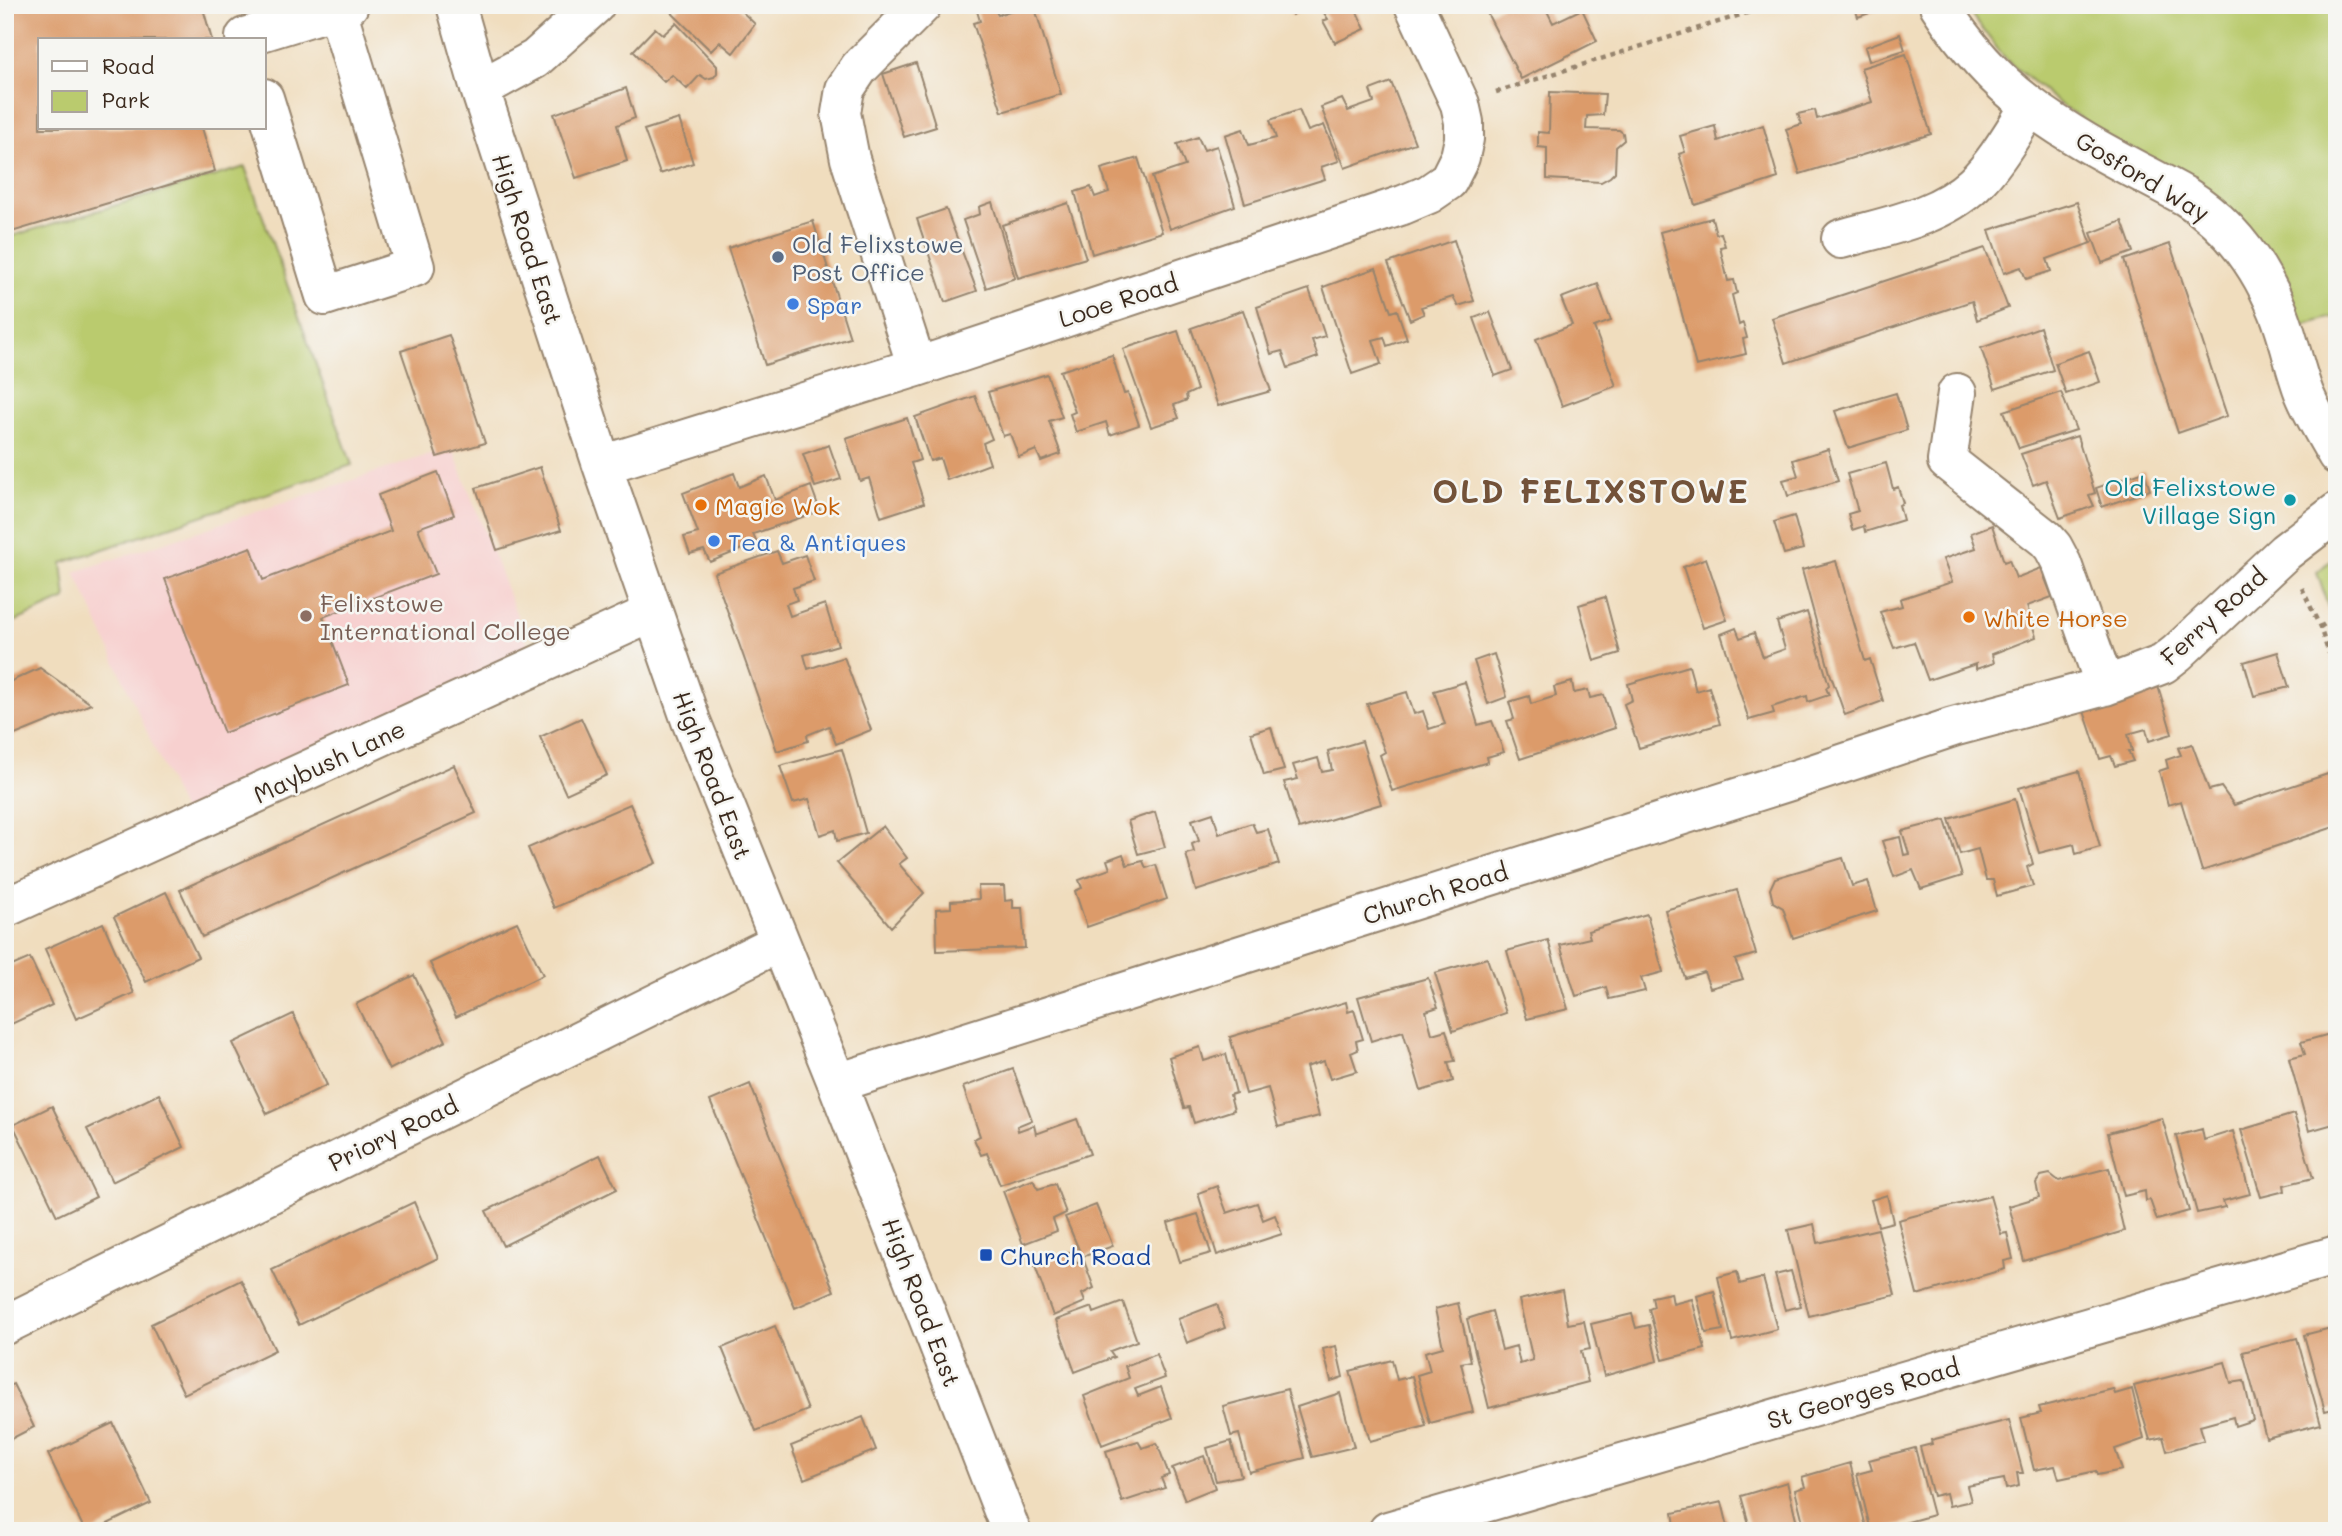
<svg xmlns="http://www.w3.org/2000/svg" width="2342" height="1536" font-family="Mali,sans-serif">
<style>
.built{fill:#f7d0cf}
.green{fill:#bacb6e;stroke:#7a7a46;stroke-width:2}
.building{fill:#dc9b6b}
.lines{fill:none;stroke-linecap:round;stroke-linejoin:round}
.minor-casing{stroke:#96846e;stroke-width:42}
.path{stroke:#96846e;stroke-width:4.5;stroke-dasharray:5 5;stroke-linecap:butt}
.minor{stroke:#fff;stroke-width:38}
.service-dot{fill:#5c6f8a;stroke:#f6f6f2;stroke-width:2.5}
.shop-dot{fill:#3f7fe0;stroke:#f6f6f2;stroke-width:2.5}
.culture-dot{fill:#0f9aa8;stroke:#f6f6f2;stroke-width:2.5}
.food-dot{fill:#e8710a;stroke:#f6f6f2;stroke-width:2.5}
.education-dot{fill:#8d6e63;stroke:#f6f6f2;stroke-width:2.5}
.transit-dot{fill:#1a4fb4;stroke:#f6f6f2;stroke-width:2.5}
.labels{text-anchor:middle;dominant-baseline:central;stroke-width:5;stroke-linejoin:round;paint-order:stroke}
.street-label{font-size:24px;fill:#3b2a1e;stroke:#f6f6f2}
.service-label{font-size:24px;fill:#4e5e75;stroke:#f6f6f2;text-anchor:start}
.shop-label{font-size:24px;fill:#366cbe;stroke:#f6f6f2;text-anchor:start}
.culture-label{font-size:24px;fill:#0d838f;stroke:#f6f6f2;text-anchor:end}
.food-label{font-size:24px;fill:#c56008;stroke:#f6f6f2;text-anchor:start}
.education-label{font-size:24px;fill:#785e54;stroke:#f6f6f2;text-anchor:start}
.transit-label{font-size:24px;fill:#164399;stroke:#f6f6f2;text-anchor:start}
.district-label{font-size:32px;font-weight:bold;letter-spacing:2px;fill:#735239;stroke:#f6f6f2}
</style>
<rect width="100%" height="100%" fill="#f6f6f2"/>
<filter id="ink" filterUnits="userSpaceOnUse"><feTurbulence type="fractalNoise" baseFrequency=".0143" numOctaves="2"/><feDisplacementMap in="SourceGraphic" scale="14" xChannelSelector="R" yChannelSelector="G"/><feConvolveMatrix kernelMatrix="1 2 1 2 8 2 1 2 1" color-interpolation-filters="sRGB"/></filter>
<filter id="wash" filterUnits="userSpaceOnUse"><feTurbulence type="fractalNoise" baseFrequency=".00686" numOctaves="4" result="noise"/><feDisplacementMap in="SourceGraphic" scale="28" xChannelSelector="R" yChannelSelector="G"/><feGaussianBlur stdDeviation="1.57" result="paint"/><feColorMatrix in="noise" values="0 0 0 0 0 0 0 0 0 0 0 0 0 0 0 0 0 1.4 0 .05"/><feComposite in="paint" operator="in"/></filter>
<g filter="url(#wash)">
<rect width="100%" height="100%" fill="#f0ddbe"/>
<path class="built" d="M452 447 534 660 187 821 75 572Z"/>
<path class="green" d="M1964 5H2337V316L2301 326 2246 228 2061 105 2006 60Z
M245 167 352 465 62 563 66 599 5 626V238Z
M2337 555V635L2317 572Z"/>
<g id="blocks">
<path class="building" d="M5 5H119L120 10 136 5H202L212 40H40V128H202L215 171 5 234Z
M680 5H735L755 24 733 53 720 42 711 51 672 13Z
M1027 5H1034L1061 94 1002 112 973 23 980 21 977 11 993 7 998 15Z
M1287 5H1311L1292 15Z
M1323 5H1361L1355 8 1365 29 1335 43 1323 21 1328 19 1320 7Z
M1504 5H1559L1547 11 1553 23 1582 9 1597 41 1521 79 1487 13Z
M1854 5H1890V6L1858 17Z
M676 23 717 66V73L714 77 706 79 700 75 687 89 672 75 664 82 633 51 655 28 663 35Z
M1900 34 1905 50 1869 61 1865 47Z
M1906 54 1931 134 1800 174 1786 129 1802 124 1798 114 1815 110 1817 119 1872 102 1861 68Z
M916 63 936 127 904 137 883 74Z
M1391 82 1415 143 1345 168 1321 107 1342 99 1348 111 1374 102 1370 90Z
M626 88 635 118 617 125 627 161 576 178 554 114Z
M1550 92 1605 94 1603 115 1587 116 1586 129 1619 130 1623 133 1624 140 1616 147 1615 172 1610 177 1601 182 1547 179V148L1538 147V132L1549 133Z
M1299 110 1308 131 1324 125 1339 161 1321 167 1325 179 1245 204 1225 135 1243 129 1249 145 1276 138 1270 120Z
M679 119 693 163 660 174 644 130Z
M1763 125 1778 178 1695 205 1679 154 1685 152 1680 136 1715 126 1718 141Z
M1198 137 1204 150 1217 146 1235 206 1170 229 1152 177 1185 166 1177 144Z
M1138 158 1162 232 1092 254 1075 192 1091 187 1095 197 1109 192 1101 169Z
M992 202 1015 278 986 288 963 220 980 214 979 207Z
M2077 202 2091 243 2047 259 2051 271 2026 279 2021 267 2004 273 1989 230Z
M1068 203 1086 258 1018 278 1002 225Z
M946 209 977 291 945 302 917 219Z
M1712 218 1716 234 1721 233 1725 246 1720 247 1728 281 1734 280 1737 293 1732 295 1739 325 1743 323 1747 338 1743 339 1746 354 1696 366 1660 232Z
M813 221 850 338 765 365 728 248Z
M2122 221 2133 252 2102 263 2091 233Z
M1454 240 1474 301 1458 306 1453 297 1421 307 1424 314 1410 320 1388 263Z
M2170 244 2227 416 2178 433 2124 260Z
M1985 248 2008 308 1977 320 1972 301 1786 363 1772 318Z
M1376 268 1391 312 1397 310 1407 339 1387 346 1384 337 1373 340 1381 364 1352 374 1323 287Z
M1598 284 1611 321 1594 327 1616 386 1562 406 1536 339 1572 325 1561 298Z
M1309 289 1325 336 1312 340 1318 357 1288 368 1282 351 1271 354 1257 307Z
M1243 310 1271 391 1218 406 1191 328Z
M1490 312 1512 370 1495 376 1474 318Z
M2040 327 2053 370 1995 389 1981 348Z
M1178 331 1197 390 1186 395 1187 400 1174 405 1179 418 1151 427 1123 349Z
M449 335 485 443 437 457 401 351Z
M2089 351 2100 382 2066 394 2055 363Z
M1112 355 1124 394 1128 393 1139 425 1110 435 1106 422 1076 432 1070 414 1075 412 1060 371Z
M1047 374 1062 417 1049 421 1061 454 1041 461 1036 450 1019 457 1010 434 1003 436 988 392Z
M2061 392 2076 430 2019 448 2004 411Z
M1896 393 1907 430 1848 448 1835 411Z
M975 396 992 439 983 443 990 464 947 480 940 458 930 461 915 417Z
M907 418 920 460 911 463 924 503 881 517 869 478 860 481 846 438Z
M2077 436 2095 493 2089 495 2094 506 2060 518 2046 480 2033 485 2021 454Z
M829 445 841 479 815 487 803 454Z
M1828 449 1838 481 1788 496 1783 480 1798 476 1793 460Z
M1886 463 1893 489 1898 487 1903 503 1899 505 1903 520 1865 532 1864 526 1852 530 1848 514 1858 511 1847 474Z
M540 467 561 530 497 550 476 488Z
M2144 471 2150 490 2102 507 2096 488Z
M438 472 454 515 418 528 436 574 323 617 349 685 224 733 165 579 251 547 263 580 391 531 378 495Z
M734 473 739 487 766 476 775 500 811 486 820 511 753 534 757 543 710 562 704 550 690 554 684 537 698 533 683 493Z
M1794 516 1803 549 1784 554 1774 522Z
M1992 525 2004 562 2009 560 2016 578 2041 568 2052 597 2027 606 2036 637 1992 654 1994 663 1976 669V664L1928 680 1914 642 1894 648 1880 612 1902 606 1900 599 1952 582 1943 559 1976 548 1971 533Z
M777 551 782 563 805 555 814 581 793 588 797 600 786 604 790 616 825 604 838 645 804 655 808 669 844 657 871 730 836 744 829 726 807 735 808 741 777 751 714 573Z
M1706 558 1727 620 1703 628 1683 567Z
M1836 561 1865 661 1870 659 1883 701 1845 715 1830 673 1802 570Z
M1605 597 1620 653 1594 661 1579 605Z
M1807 612 1829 685 1826 688 1829 695 1808 702 1807 696 1772 707 1774 713 1749 720 1721 634 1736 628 1740 638 1754 633 1763 657 1785 649 1777 622Z
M2278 652 2289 687 2254 696 2244 662Z
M1494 654 1507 697 1488 704 1474 661Z
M1689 666 1696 691 1709 687 1720 724 1639 748 1624 704 1632 700 1628 684Z
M40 668 91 704 5 739V684Z
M1465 682 1478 725 1492 721 1504 752 1487 757 1488 762 1392 791 1380 755 1385 752 1367 704 1407 692 1414 714 1423 711 1429 729 1445 724 1434 691Z
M1572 682 1574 693 1588 690 1590 698 1604 695 1615 728 1520 759 1507 721 1514 719 1509 702 1529 696 1531 704 1556 696 1554 687Z
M2158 686 2172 734 2149 741 2146 729 2128 734 2132 751H2128L2133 761 2115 766 2111 756 2100 759 2083 708Z
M581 718 607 775 566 794 540 737Z
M1271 727 1284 770 1264 775 1251 733Z
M1362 741 1381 804 1299 829 1284 782 1298 779 1293 765 1318 758 1322 772 1332 770 1328 751Z
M2192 744 2209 790 2221 787 2234 805 2337 771V826L2202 871 2181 801 2168 805 2159 771 2168 768 2166 760 2181 755 2178 748Z
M842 749 866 833 837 841 835 830 820 835 809 799 793 803 780 766Z
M454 765 476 813 202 937 180 890Z
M2079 771 2100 847 2076 854 2074 844 2039 853 2019 788Z
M2015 799 2033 864 2027 867 2033 886 1997 896 1993 880H1986L1978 849 1960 854 1949 819Z
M630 804 656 863 554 908 528 848Z
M1155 812 1165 847 1138 854 1128 821Z
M1213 813 1219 834 1252 823 1256 832 1268 829 1279 864 1196 891 1186 854 1194 852 1192 844 1199 841 1192 820Z
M1945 820 1962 876 1921 889 1913 870 1894 877 1882 841 1900 837 1904 855 1909 854 1902 831Z
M883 826 907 858 899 864 924 893 891 927 837 863Z
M1123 854 1127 865 1143 861 1146 868 1156 865 1167 899 1087 927 1075 891 1082 888 1079 880 1110 869 1107 860Z
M1843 858 1852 886 1868 881 1877 911 1793 938 1783 908 1773 902 1770 889 1775 878Z
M978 886H1004L1005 901 1013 900V908H1022L1025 948 937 951 936 909 951 908V901L979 899Z
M1737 890 1756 954 1735 960 1743 979 1710 988 1704 972 1685 978 1665 910Z
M166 892 198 957 146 982 114 917Z
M1647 914 1663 972 1641 978 1645 991 1609 999 1606 987 1576 996 1560 945 1590 938 1588 931Z
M517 922 543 975 456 1017 430 963Z
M103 923 134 993 76 1019 45 949Z
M1548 940 1568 1009 1527 1019 1507 951Z
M30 958 52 1005 5 1027V969Z
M1487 958 1506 1013 1453 1031 1435 973Z
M414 975 446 1041 389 1070 356 1004Z
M1428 978 1438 1007 1426 1011 1432 1034 1446 1030 1455 1061 1448 1062 1453 1081 1421 1091 1403 1031 1371 1041 1358 997Z
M1346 1002 1348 1012 1354 1010 1363 1039 1356 1041 1358 1050 1351 1053 1357 1071 1330 1079 1324 1061 1306 1067 1319 1116 1278 1127 1268 1088 1246 1094 1230 1037Z
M293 1014 327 1085 267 1114 233 1043Z
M2337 1032V1123L2309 1131 2289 1058 2305 1054 2301 1042Z
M1200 1047 1204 1061 1226 1054 1236 1093 1230 1095 1234 1110 1194 1123 1189 1107 1184 1108 1169 1057Z
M1013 1069 1032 1120 1017 1126 1018 1131 1034 1125 1036 1134 1077 1119 1090 1154 1000 1185 987 1153 981 1155 974 1139 980 1136 963 1087Z
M750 1084 834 1291 795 1308 710 1101Z
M159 1094 184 1147 112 1182 87 1129Z
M52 1106 96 1197 57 1216 13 1125Z
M2294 1114 2313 1178 2284 1185 2285 1191 2261 1197 2241 1130Z
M2162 1118 2189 1211 2157 1220 2150 1200 2146 1201 2145 1191 2124 1196 2108 1133Z
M2202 1129 2204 1140 2233 1131 2250 1194 2223 1201 2225 1207 2197 1213 2176 1136Z
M600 1155 617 1189 503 1246 486 1211Z
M2109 1168 2124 1231 2024 1261 2009 1206 2039 1197 2036 1183 2041 1176 2050 1174 2059 1181Z
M1033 1180 1038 1189 1055 1184 1066 1213 1053 1219 1057 1231 1023 1244 1003 1191Z
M1217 1186 1227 1213 1257 1203 1263 1220 1275 1215 1282 1234 1217 1255 1198 1193Z
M1887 1195 1893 1222 1878 1226 1871 1200Z
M1990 1196 2001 1234 2007 1233 2013 1259 2004 1261 2005 1269 1917 1295 1898 1220Z
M414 1202 438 1258 299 1325 272 1270Z
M1096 1205 1113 1246 1082 1257 1065 1217Z
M1198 1214 1211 1253 1180 1262 1168 1223Z
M1814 1224 1818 1243 1878 1229 1895 1295 1809 1316 1788 1230Z
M1071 1252 1077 1263 1084 1261 1094 1288 1082 1294 1085 1302 1053 1316 1035 1266Z
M1791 1271 1801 1306 1785 1310 1775 1275Z
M1737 1272 1740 1284 1763 1278 1777 1329 1732 1341 1718 1277Z
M241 1280 275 1350 184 1394 151 1324Z
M1562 1290 1568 1324 1584 1321 1590 1349 1581 1351 1588 1382 1489 1408 1467 1319 1492 1311 1502 1350 1516 1346 1520 1364 1533 1360 1519 1300Z
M1714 1291 1723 1330 1706 1333 1697 1296Z
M1671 1293 1673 1304 1692 1299 1705 1349 1663 1360 1649 1309 1654 1307 1652 1297Z
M1123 1302 1137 1341 1110 1351 1114 1357 1075 1372 1056 1320 1092 1307 1094 1313Z
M1458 1303 1471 1361 1461 1363 1473 1412 1430 1423 1417 1375 1430 1371 1425 1352 1443 1347 1435 1309Z
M1217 1304 1225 1328 1187 1343 1178 1319Z
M1632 1314 1636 1328 1649 1325 1657 1361 1604 1376 1591 1324Z
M775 1326 808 1410 756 1431 722 1348Z
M2331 1328 2333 1334 2337 1333V1408L2325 1411 2304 1335Z
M2297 1338 2321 1424 2266 1438 2243 1352Z
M1336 1346 1343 1377 1331 1381 1323 1349Z
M1156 1354 1165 1378 1135 1389 1138 1396 1161 1387 1172 1418 1102 1445 1084 1396 1129 1378 1125 1366Z
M1392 1360 1397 1380 1412 1376 1426 1426 1370 1441 1350 1371Z
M2225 1362 2231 1383 2244 1381 2253 1420 2235 1426 2233 1417 2200 1426 2204 1440 2167 1451 2163 1437 2150 1440 2134 1386Z
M13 1384 34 1427 5 1442V1388Z
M1287 1389 1305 1458 1249 1472 1239 1434 1231 1436 1223 1406Z
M2113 1389 2115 1394 2132 1389 2144 1439 2115 1449 2122 1470 2097 1475 2096 1471 2059 1479 2055 1466 2034 1470 2021 1418 2041 1413 2039 1407Z
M1340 1393 1354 1447 1312 1457 1297 1407Z
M863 1417 876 1450 804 1479 791 1446Z
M2009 1420 2023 1473H2017L2019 1486 2006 1489 2004 1479 1967 1486 1971 1501 1949 1506 1946 1493 1933 1496 1920 1447 1932 1444 1931 1440Z
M113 1423 151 1503 93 1531H85L48 1454Z
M1138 1441 1142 1448 1157 1443 1169 1475 1161 1478 1165 1488 1122 1502 1106 1451Z
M1231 1441 1241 1476 1216 1481 1207 1448Z
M1915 1448 1933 1515 1890 1527 1891 1531H1871L1857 1474 1872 1470 1869 1460Z
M1204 1456 1215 1488 1185 1500 1172 1468Z
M1850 1463 1867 1531H1823L1821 1525 1805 1530 1795 1490 1805 1487 1802 1477Z
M1787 1482 1799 1531H1734L1733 1528 1749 1524 1741 1496Z
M1722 1502 1729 1531H1676L1673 1513Z"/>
</g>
</g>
<g filter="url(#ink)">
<use href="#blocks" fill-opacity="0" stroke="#96846e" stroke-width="2"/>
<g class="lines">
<g class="minor-casing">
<path id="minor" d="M456 5 480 89 602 465 691 721 837 1083 1011 1531
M1939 5C1963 42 1993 78 2028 104 2076 141 2132 167 2185 196 2228 223 2259 264 2278 311 2289 338 2294 367 2304 393 2313 415 2326 435 2337 455
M246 40 245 37 349 5
M480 89 535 59 595 5
M264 98 325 296 415 267 337 9
M1841 239C1886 226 1938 218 1974 184 1996 163 2013 132 2030 106
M917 367 850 159 841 113 845 89 859 68 922 5
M1957 393 1947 461 2046 539 2053 547 2062 564 2105 686
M602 465 917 367 1403 205 1429 194 1448 181 1460 157 1464 139V122L1460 104 1414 5
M5 908 652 613
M837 1083 1806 776 1953 727 2105 686 2163 664 2177 653 2285 552 2337 512
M5 1325 780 942
M1388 1531 2337 1255"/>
</g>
<path class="path" d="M1743 5 1746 14
M1496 92 1772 5
M2302 588 2320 627 2337 678
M2320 627 2337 616"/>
<use href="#minor" class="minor"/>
</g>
</g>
<circle class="service-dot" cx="778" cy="257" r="7"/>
<g class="shop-dot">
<circle cx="793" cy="304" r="7"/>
<circle cx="714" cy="541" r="7"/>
</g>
<circle class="culture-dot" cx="2290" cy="500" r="7"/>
<g class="food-dot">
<circle cx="701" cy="505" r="7"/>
<circle cx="1969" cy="617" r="7"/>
</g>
<circle class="education-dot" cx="306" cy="616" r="7"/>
<rect class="transit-dot" x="979" y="1248" width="14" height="14" rx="3.5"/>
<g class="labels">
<g class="street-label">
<text transform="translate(2143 176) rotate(31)">Gosford Way</text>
<text transform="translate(528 239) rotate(72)">High Road East</text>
<text transform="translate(1118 300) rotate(-18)">Looe Road</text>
<text transform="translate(2213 616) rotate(-42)">Ferry Road</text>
<text transform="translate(329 761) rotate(-25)">Maybush Lane</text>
<text transform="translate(713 775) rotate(69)">High Road East</text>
<text transform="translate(1435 893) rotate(-18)">Church Road</text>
<text transform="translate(393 1133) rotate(-26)">Priory Road</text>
<text transform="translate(922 1302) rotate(69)">High Road East</text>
<text transform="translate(1863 1393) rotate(-16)">St Georges Road</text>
</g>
<g class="service-label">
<text x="792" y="243">Old Felixstowe<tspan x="792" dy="28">Post Office</tspan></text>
</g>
<g class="shop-label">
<text x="807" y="304">Spar</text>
<text x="728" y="541">Tea &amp; Antiques</text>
</g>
<g class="culture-label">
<text x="2276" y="486">Old Felixstowe<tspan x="2276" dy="28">Village Sign</tspan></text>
</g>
<g class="food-label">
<text x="715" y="505">Magic Wok</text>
<text x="1983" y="617">White Horse</text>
</g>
<g class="education-label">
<text x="320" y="602">Felixstowe<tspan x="320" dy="28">International College</tspan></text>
</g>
<g class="transit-label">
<text x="1000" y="1255">Church Road</text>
</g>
<g class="district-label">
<text x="1591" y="490">OLD FELIXSTOWE</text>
</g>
</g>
<rect width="2342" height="1536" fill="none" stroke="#f6f6f2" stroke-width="28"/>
<rect x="38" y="38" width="228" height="91" fill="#f6f6f2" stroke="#aba49d" stroke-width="2"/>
<rect x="52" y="61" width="35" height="10" fill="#ffffff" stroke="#aba49d" stroke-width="2"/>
<text x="102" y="74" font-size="21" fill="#3b2a1e">Road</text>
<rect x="52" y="91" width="35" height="21" fill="#bacb6e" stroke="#aba49d" stroke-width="2"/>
<text x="102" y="108" font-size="21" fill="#3b2a1e">Park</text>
</svg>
